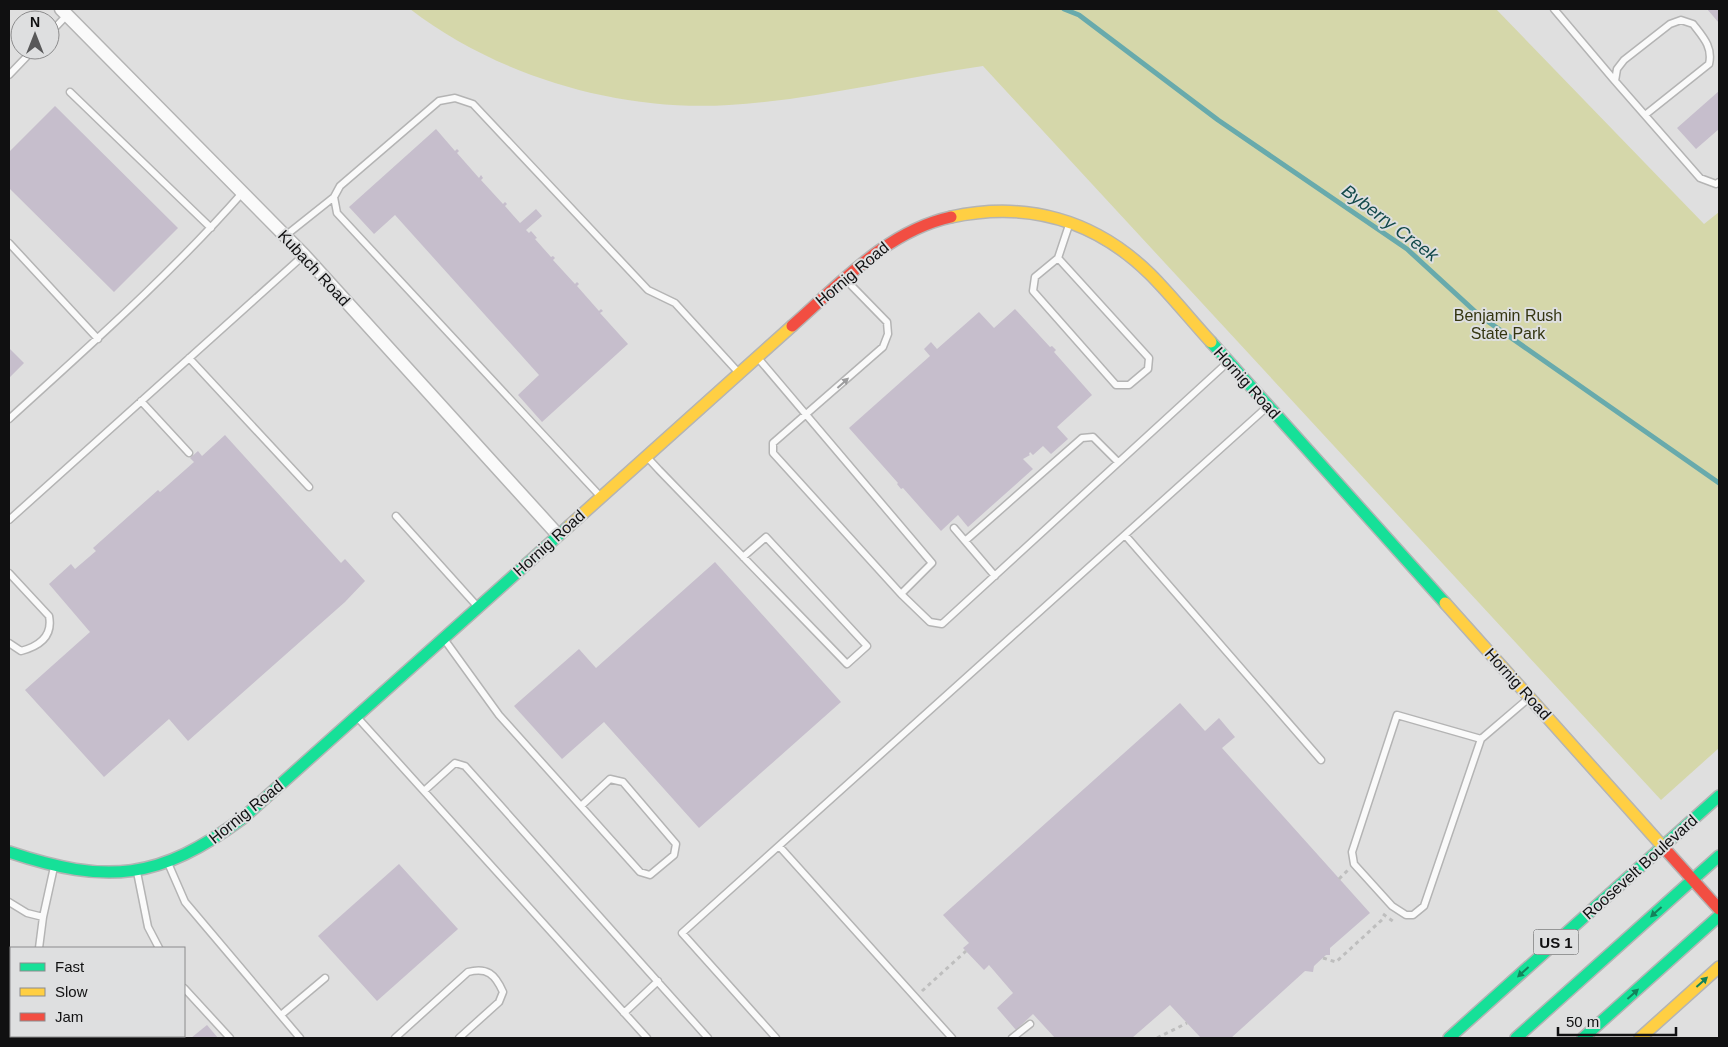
<svg xmlns="http://www.w3.org/2000/svg" width="1728" height="1047" font-family="Arial,sans-serif">
<style>
.green{fill:#d5d7aa}
.lines{fill:none;stroke-linecap:round;stroke-linejoin:round}
.stream{stroke:#68aaac;stroke-width:5}
.building{fill:#c6becc}
.lane-casing{stroke:#b4b4b4;stroke-width:9}
.street-casing{stroke:#b4b4b4;stroke-width:15}
.fast-casing{stroke:#b4b4b4;stroke-width:14}
.slow-casing{stroke:#b4b4b4;stroke-width:14}
.jam-casing{stroke:#b4b4b4;stroke-width:14}
.path{stroke:#bebebe;stroke-width:3;stroke-dasharray:4 4;stroke-linecap:butt}
.lane{stroke:#fafafa;stroke-width:6}
.street{stroke:#fafafa;stroke-width:12}
.fast{stroke:#16e098;stroke-width:11}
.slow{stroke:#ffcf43;stroke-width:11}
.jam{stroke:#f24e42;stroke-width:11}
.oneway{fill:#9c9c9d}
.oneway2{fill:#13825b}
.labels{text-anchor:middle;dominant-baseline:central;stroke-width:4;stroke-linejoin:round;paint-order:stroke}
.shield{fill:#dedfe0;stroke:#4e4e4f;stroke-width:1}
.shield-label{font-size:15px;font-weight:bold;fill:#101011}
.street-label{font-size:16px;fill:#101011;stroke:#dedfe0}
.park-label{font-size:16px;fill:#353611;stroke:#dedfe0}
.water-label{font-size:18px;font-style:italic;fill:#12494a;stroke:#dedfe0}
</style>
<rect width="100%" height="100%" fill="#dfdfdf"/>
<path class="green" d="M410 9H1496L1704 224 1719 212V748L1661 800 983 66C899 78 814 100 729 105 619 112 497 76 410 9Z"/>
<g class="lines">
<path class="stream" d="M1064 9 1079 15 1218 120 1407 249 1480 316 1719 483"/>
</g>
<path class="building" d="M1707 9H1719V23Z
M1719 91V129L1696 149 1677 128Z
M55 106 178 228 114 292 9 188V152Z
M436 129 455 151 457 149 459 151 457 153 479 178 481 175 483 178 481 180 503 204 505 202 507 204 505 206 520 223 536 209 542 216 526 230 529 233 531 231 537 238 535 239 551 257 553 256 555 258 553 260 575 284 577 282 579 284 577 286 599 311 601 309 603 311 600 313 628 344 542 422 518 395 539 375 395 215 374 234 349 207Z
M1015 309 1050 347 1052 346 1056 350 1054 352 1092 395 1057 427 1068 439 1051 454 1043 446 1033 455 1030 452 1029 454 1030 455 1023 459 1033 469 968 527 958 515 941 531 903 488 901 489 897 484 898 483 849 428 930 356 924 349 931 342 937 349 979 312 994 328Z
M9 348 24 363 9 378Z
M225 435 341 563 345 559 365 581 345 602 188 741 169 719 104 777 25 690 90 632 49 584 71 564 75 569 96 551 93 548 158 490 160 492 194 462 190 458 198 451 202 456Z
M715 562 841 702 699 828 604 722 562 759 514 706 579 649 596 668Z
M1180 703 1205 731 1219 718 1235 737 1222 748 1370 913 1330 948V955H1326L1314 966 1313 972 1305 971 1231 1038H1201L1170 1005 1132 1038H1055L1033 1014 1016 1030 997 1008 1013 993 989 965 984 970 963 948 969 943 943 915Z
M399 864 458 929 377 1001 318 936Z
M207 1025 218 1038H191Z"/>
<g class="lines">
<g class="lane-casing">
<path id="lane" d="M1554 9 1615 81
M50 33 67 15
M9 75 33 50
M70 92 211 228
M1645 115 1709 64C1713 47 1703 37 1693 24L1681 20 1670 24 1624 60 1617 69 1615 81 1700 178 1716 184 1719 182
M285 236 334 197
M9 243 98 339
M1058 258 1035 277 1033 291 1116 385H1129L1148 369 1149 358 1058 258 1069 225
M846 280 887 322 888 334 883 347 773 443V453L901 594
M189 358 309 487
M758 358 932 563 901 594 930 622 942 624 1227 363
M141 401 189 453
M9 419C89 346 171 274 243 192
M647 457 659 470 847 664 867 646 766 537 743 557
M600 496 337 213 334 197 340 186 439 101 455 98 473 104 648 290 675 303 738 372
M396 516 477 606
M9 520 304 255
M954 528 995 576
M1125 535 1321 760
M965 541 1082 438 1093 437 1118 462
M9 573 49 616C53 636 40 646 21 651L9 643
M444 639 499 715 640 872 650 875 674 855 676 844 623 782 610 779 581 806
M357 717 647 1038
M1481 739 1397 715 1352 852 1354 864 1392 906 1406 915H1413L1424 906 1481 739 1529 698
M424 791 455 763 465 766 708 1038
M779 846 952 1038
M168 863 185 902 300 1038
M137 872 148 927 159 948
M9 902 27 913 43 917
M39 948 43 917 54 867
M184 988 230 1038
M624 1013 658 981
M281 1015 325 978
M9 1019 11 1017
M98 1038 101 1036
M395 1038 468 972C487 967 495 974 503 992L499 1002 459 1038
M776 1038 682 933 1267 407
M1012 1038 1030 1024"/>
</g>
<g class="street-casing">
<path id="street" d="M61 9 304 255 558 535"/>
</g>
<g class="fast-casing">
<path id="fast" d="M1211 342 1445 603
M9 852C108 885 159 880 243 818L569 526
M1449 1038 1719 796
M1516 1038 1719 856
M1583 1038 1719 916"/>
</g>
<g class="slow-casing">
<path id="slow" d="M951 217C1026 201 1094 219 1150 274 1171 295 1190 319 1211 342
M569 526 792 326
M1445 603 1665 849
M1640 1038 1719 967"/>
</g>
<g class="jam-casing">
<path id="jam" d="M792 326C840 284 887 231 951 217
M1665 849 1719 909"/>
</g>
<path class="path" d="M1339 879 1348 870
M1383 914 1394 922
M1323 958 1336 962 1385 917
M922 991 966 951
M1157 1038 1187 1023"/>
<use href="#lane" class="lane"/>
<use href="#street" class="street"/>
<use href="#fast" class="fast"/>
<use href="#slow" class="slow"/>
<use href="#jam" class="jam"/>
</g>
<defs><path id="oneway-solid" d="M-6-.8H1V-3.2L6.5 0L1 3.2V.8H-6Z" transform="scale(1.25)"/></defs>
<use class="oneway" href="#oneway-solid" transform="translate(843 383) rotate(-42)"/>
<g class="oneway2">
<use href="#oneway-solid" transform="translate(1656 912) rotate(138)"/>
<use href="#oneway-solid" transform="translate(1523 972) rotate(138)"/>
<use href="#oneway-solid" transform="translate(1702 982) rotate(-42)"/>
<use href="#oneway-solid" transform="translate(1633 994) rotate(-42)"/>
</g>
<g class="labels">
<rect class="shield" x="1533.5" y="929.5" width="45" height="25" rx="4"/>
<g class="shield-label">
<text x="1556" y="942">US 1</text>
</g>
<g class="street-label">
<text transform="translate(314 268) rotate(47)">Kubach Road</text>
<text transform="translate(852 274) rotate(-40)">Hornig Road</text>
<text transform="translate(1247 383) rotate(48)">Hornig Road</text>
<text transform="translate(549 543) rotate(-42)">Hornig Road</text>
<text transform="translate(1518 684) rotate(48)">Hornig Road</text>
<text transform="translate(246 812) rotate(-39)">Hornig Road</text>
<text transform="translate(1640 867) rotate(-42)">Roosevelt Boulevard</text>
</g>
<g class="park-label">
<text x="1508" y="315">Benjamin Rush<tspan x="1508" dy="18">State Park</tspan></text>
</g>
<g class="water-label">
<text transform="translate(1390 223) rotate(37)">Byberry Creek</text>
</g>
</g>
<rect width="1728" height="1047" fill="none" stroke="#101011" stroke-width="20"/>
<rect x="10" y="947" width="175" height="90" fill="#dedfe0" stroke="#8c8c8d"/>
<rect x="20" y="963" width="25" height="8" fill="#16e098" stroke="#8c8c8d"/>
<text x="55" y="972" font-size="15" fill="#101011">Fast</text>
<rect x="20" y="988" width="25" height="8" fill="#ffcf43" stroke="#8c8c8d"/>
<text x="55" y="997" font-size="15" fill="#101011">Slow</text>
<rect x="20" y="1013" width="25" height="8" fill="#f24e42" stroke="#8c8c8d"/>
<text x="55" y="1022" font-size="15" fill="#101011">Jam</text>
<g transform="translate(35 35)"><circle r="24" fill="#dedfe0" stroke="#8c8c8d"/>
<path d="M0-4L9 19L0 12L-9 19Z" fill="#585859"/>
<text y="-8" font-size="14" font-weight="bold" text-anchor="middle" fill="#101011">N</text>
</g>
<path d="M1558 1027v8h118v-8" fill="none" stroke="#101011" stroke-width="2.5"/>
<text x="1566" y="1027" font-size="15" fill="#101011" stroke="#dedfe0" stroke-width="4" paint-order="stroke">50 m</text>
</svg>
